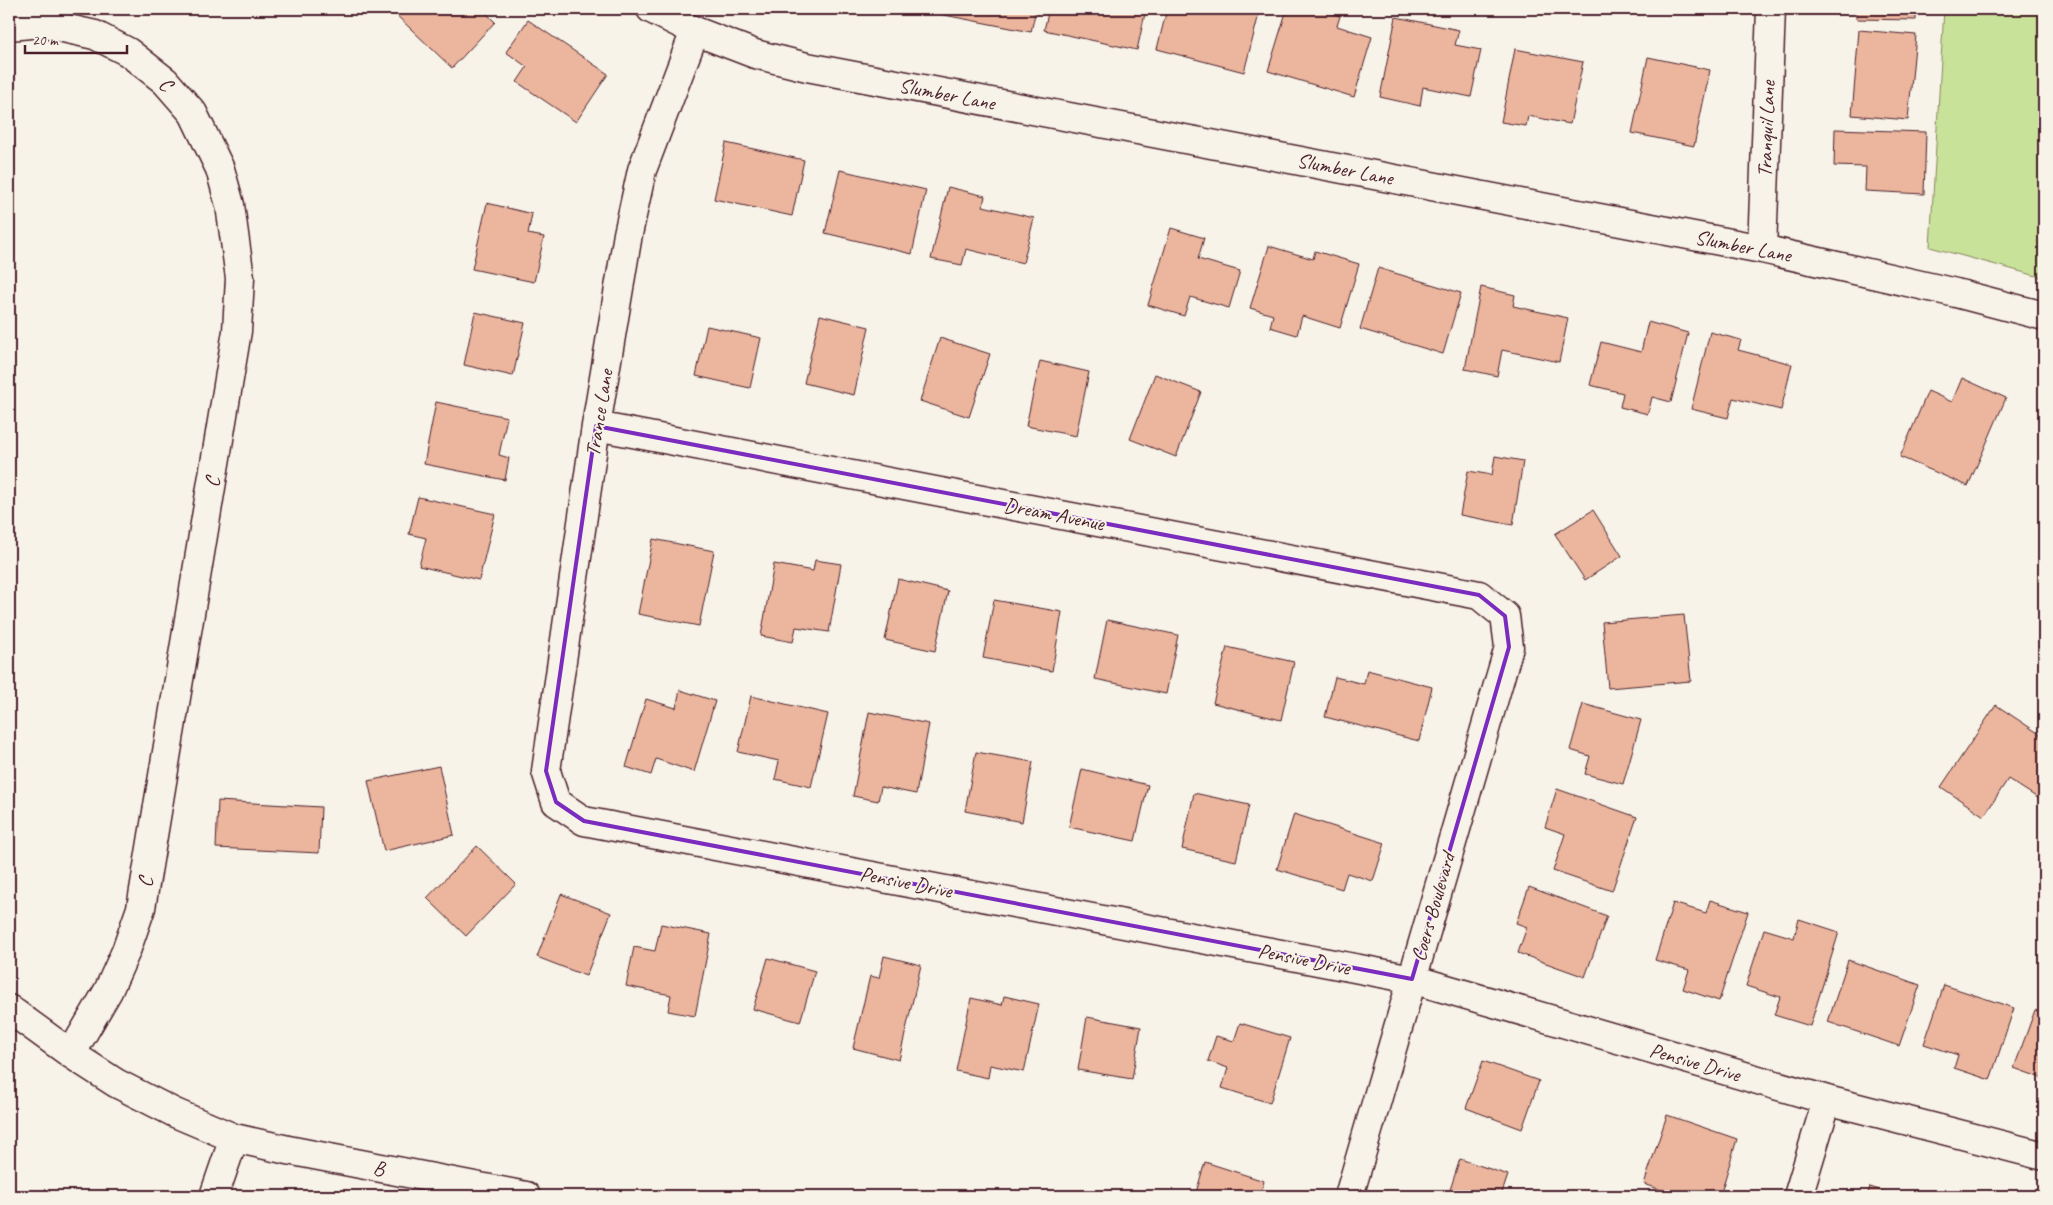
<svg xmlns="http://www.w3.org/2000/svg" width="2053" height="1205" font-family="Caveat,sans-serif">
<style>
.green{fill:#c8e399;stroke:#898162}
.building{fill:#ebb69d;stroke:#4a1f2b}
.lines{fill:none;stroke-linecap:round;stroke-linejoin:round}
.minor-casing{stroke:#4a1f2b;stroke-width:31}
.minor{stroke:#f7f3e8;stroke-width:28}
.marked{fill:none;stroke:#7b2cbf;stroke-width:4;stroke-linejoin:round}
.labels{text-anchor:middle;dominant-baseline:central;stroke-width:4;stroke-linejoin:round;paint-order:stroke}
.street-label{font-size:21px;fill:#4a1f2b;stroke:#f7f3e8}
</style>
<rect width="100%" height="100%" fill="#f7f3e8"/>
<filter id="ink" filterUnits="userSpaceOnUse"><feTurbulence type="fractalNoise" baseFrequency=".02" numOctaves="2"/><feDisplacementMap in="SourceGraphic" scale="10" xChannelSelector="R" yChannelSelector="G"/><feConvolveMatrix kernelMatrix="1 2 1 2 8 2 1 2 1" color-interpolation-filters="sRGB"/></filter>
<g filter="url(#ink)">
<path class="green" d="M1944 9H2044V278L1930 247Z"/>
<path class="building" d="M394 9H482L495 22 452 68 392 11Z
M930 9H1036L1031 32 929 12Z
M1049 9H1146L1137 50 1044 30Z
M1167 9H1239L1259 14 1244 72 1157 49Z
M1287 9H1316L1340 16 1337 26 1372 37 1354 97 1268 71Z
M1856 9H1916V20L1856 19Z
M1396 17 1459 30 1455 45 1481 50 1471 97 1423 87 1420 106 1380 97Z
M528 20 608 74 576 122 517 82 527 67 506 52Z
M1859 30 1916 35 1908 120 1852 115Z
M1515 49 1583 62 1570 124 1528 116 1526 126 1501 122Z
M1648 57 1710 70 1694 146 1632 133Z
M1835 129 1926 132 1924 194 1865 191 1866 167 1834 166Z
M726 143 804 160 792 216 714 199Z
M840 170 926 190 912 254 825 233Z
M948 187 985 196 983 206 1034 218 1023 263 966 249 962 265 931 259Z
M487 203 532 214 528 234 544 237 534 282 472 269Z
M1171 228 1204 238 1198 259 1240 271 1229 308 1190 297 1184 316 1148 305Z
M1269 246 1313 259 1315 251 1359 264 1340 328 1302 316 1297 335 1270 327 1273 315 1250 308Z
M1378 268 1461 293 1443 354 1360 329Z
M1481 287 1515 295 1513 306 1568 318 1559 362 1502 350 1497 376 1465 369Z
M475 312 525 323 513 376 464 365Z
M820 315 869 327 854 395 804 383Z
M1648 322 1688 333 1671 402 1652 397 1648 414 1620 407 1623 393 1590 385 1601 342 1641 352Z
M707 326 761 338 750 388 696 376Z
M1710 332 1741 340 1738 350 1792 364 1781 410 1733 398 1728 418 1691 409Z
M940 338 990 354 969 417 920 401Z
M1040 361 1089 372 1076 436 1026 426Z
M1155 374 1201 392 1176 457 1130 439Z
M1962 378 2006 398 1968 486 1900 457 1928 391 1952 402Z
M436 402 507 417 499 455 509 458 505 480 424 464Z
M1495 456 1523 461 1513 525 1460 515 1468 471 1492 475Z
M418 497 495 514 479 580 419 566 426 538 409 534Z
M1593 510 1622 556 1585 580 1555 534Z
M653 539 714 551 699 626 638 614Z
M815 560 841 564 829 632 796 627 793 642 761 636 774 564 813 571Z
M898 579 948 591 935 651 885 640Z
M994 600 1062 612 1052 671 983 658Z
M1684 615 1691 681 1608 688 1602 622Z
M1107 620 1178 635 1166 694 1095 679Z
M1227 647 1294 662 1281 720 1213 703Z
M1367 670 1432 687 1419 741 1325 717 1335 677 1364 684Z
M680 690 715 701 694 772 656 759 651 775 626 767 646 699 676 708Z
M751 696 828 714 811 787 775 779 779 761 738 752Z
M1583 704 1641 720 1623 784 1585 774 1590 756 1570 750Z
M1996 705 2044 737V802L2008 779 1984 816 1941 787Z
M869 712 929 724 916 794 881 787 878 801 853 796Z
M976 752 1033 762 1022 822 965 811Z
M439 766 454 835 384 851 368 781Z
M1082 769 1148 785 1135 841 1069 827Z
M1557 789 1637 817 1612 891 1553 871 1565 834 1545 827Z
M1194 793 1249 805 1236 861 1182 849Z
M218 801 321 807 319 853 216 848Z
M1294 814 1385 843 1373 881 1347 873 1342 889 1277 869Z
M477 846 516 884 466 936 427 898Z
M1529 887 1607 916 1585 977 1518 953 1527 927 1516 923Z
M561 894 611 913 586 976 537 957Z
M1710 900 1748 912 1719 1001 1683 989 1689 970 1655 960 1673 903 1706 913Z
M1799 919 1839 932 1810 1026 1774 1015 1780 997 1746 986 1764 929 1794 938Z
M661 924 711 934 695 1016 668 1011 671 995 626 986 634 947 655 951Z
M884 956 921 965 899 1060 853 1048 870 976 879 978Z
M768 958 815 971 800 1022 753 1009Z
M1848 960 1920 985 1899 1046 1828 1022Z
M1944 985 2014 1008 1990 1080 1954 1068 1958 1055 1924 1044Z
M1004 996 1039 1004 1024 1072 990 1065 988 1078 956 1071 971 998 1002 1005Z
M2035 1010 2044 1013V1079L2014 1068Z
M1087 1017 1141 1027 1132 1079 1078 1070Z
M1240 1023 1290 1038 1270 1103 1222 1088 1228 1068 1208 1061 1216 1036 1234 1041Z
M1483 1061 1539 1081 1522 1129 1466 1108Z
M1667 1115 1737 1139 1720 1196H1680L1644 1184Z
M1460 1159 1508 1175 1501 1196H1448Z
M1205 1162 1264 1181 1260 1196H1195Z
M1870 1187 1892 1194 1891 1196H1867Z"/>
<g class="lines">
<g class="minor-casing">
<path id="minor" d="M651 9 695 31 755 54 807 67 1762 249 1956 293 2044 316
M9 26 41 23 95 35 128 52 165 81 193 113 220 169 230 205 240 278 237 331 141 908 126 951 108 991 71 1054
M695 31 642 170 628 234 596 426 546 771 556 802 584 821 1412 979 1827 1100 2044 1156
M1762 249 1771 9
M596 426 1479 595 1505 616 1509 647 1349 1196
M9 1009 71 1054 116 1083 175 1113 234 1138 288 1150 526 1196
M214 1196 234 1138
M1798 1196 1827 1100"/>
</g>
<use href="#minor" class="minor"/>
</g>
</g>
<path class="marked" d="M596 426 1479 595 1505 616 1509 647 1412 979 584 821 556 802 546 771Z"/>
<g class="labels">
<g class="street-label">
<text transform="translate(166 84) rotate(44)">C</text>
<text transform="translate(947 94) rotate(11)">Slumber Lane</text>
<text transform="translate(1766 129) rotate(-88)">Tranquil Lane</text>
<text transform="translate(1345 169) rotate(11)">Slumber Lane</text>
<text transform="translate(1743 246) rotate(11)">Slumber Lane</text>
<text transform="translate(599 413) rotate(-81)">Trance Lane</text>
<text transform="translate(212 482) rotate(-81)">C</text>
<text transform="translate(1054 514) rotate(11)">Dream Avenue</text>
<text transform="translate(145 882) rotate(-81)">C</text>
<text transform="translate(906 882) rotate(11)">Pensive Drive</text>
<text transform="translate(1433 907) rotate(-74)">Coers Boulevard</text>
<text transform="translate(1304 959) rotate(11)">Pensive Drive</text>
<text transform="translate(1695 1062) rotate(16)">Pensive Drive</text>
<text transform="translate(379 1168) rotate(11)">B</text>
</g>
</g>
<rect width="2053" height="1205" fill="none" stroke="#f7f3e8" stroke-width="30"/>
<rect x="15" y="15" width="2023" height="1175" fill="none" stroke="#4a1f2b" stroke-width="2" filter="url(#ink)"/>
<path d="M25 45v8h102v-8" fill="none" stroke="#4a1f2b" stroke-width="2.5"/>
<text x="32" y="45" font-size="15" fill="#4a1f2b" stroke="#f7f3e8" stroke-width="4" paint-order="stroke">20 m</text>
</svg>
